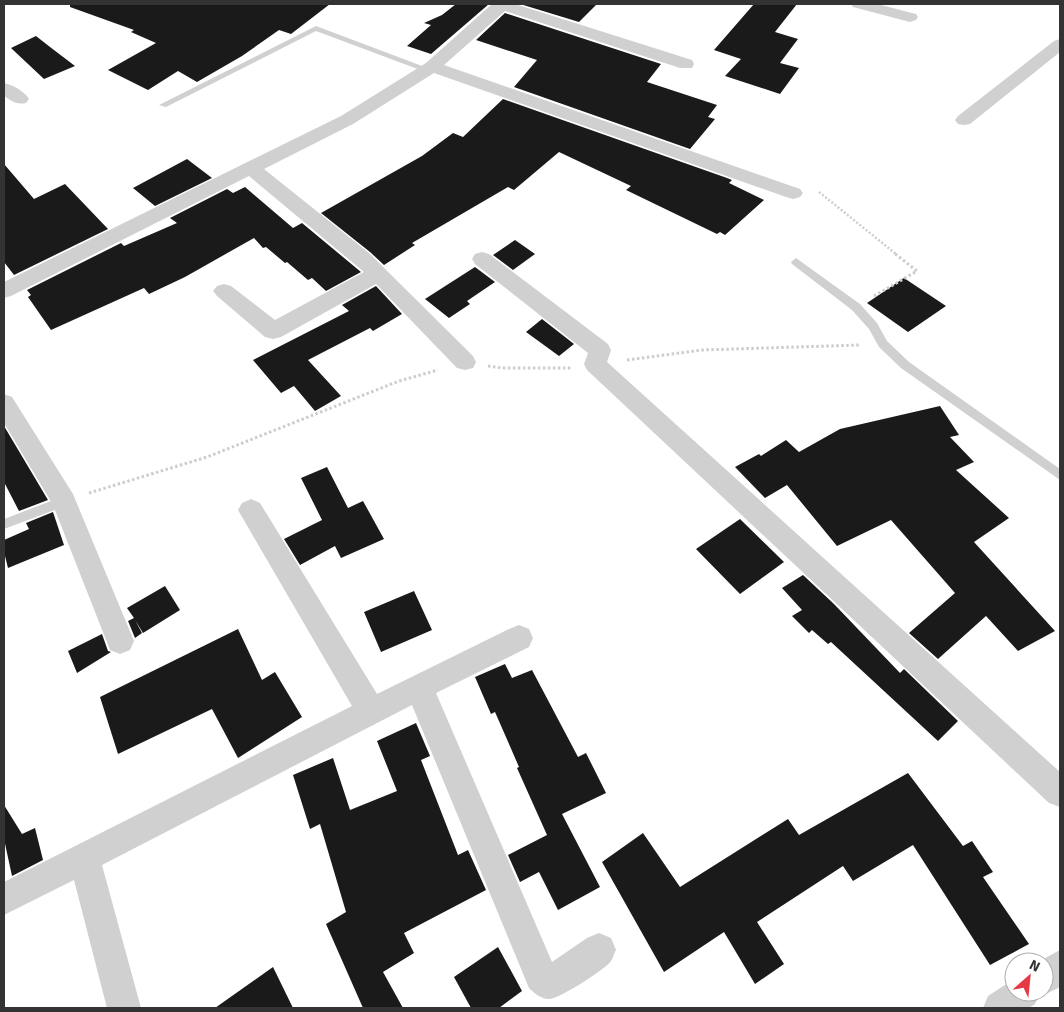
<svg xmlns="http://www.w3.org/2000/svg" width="1064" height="1012" font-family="Signika,sans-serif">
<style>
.building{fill:#1a1a1a}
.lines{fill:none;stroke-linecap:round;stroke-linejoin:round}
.path-far1{stroke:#cdcdcd;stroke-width:2.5;stroke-dasharray:2 2;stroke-linecap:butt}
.path{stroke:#cdcdcd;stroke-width:3;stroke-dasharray:2.5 2.5;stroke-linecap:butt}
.service{fill:#d0d0d0;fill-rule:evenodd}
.minor{fill:#d0d0d0;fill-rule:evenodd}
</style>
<rect width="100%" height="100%" fill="#fff"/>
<path class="building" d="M70 4H330L291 34 279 30 242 56 197 82 178 71 148 90 108 70 156 43 131 32 134 30 70 7Z
M456 4H489L431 54 407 46 431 25 424 23 442 15Z
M520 4H597L579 22Z
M754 4H797L775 32 798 39 780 63 799 68 780 94 725 76 741 59 714 50Z
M505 13 661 64 647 82 717 105 708 117 715 119 690 149 514 87 537 60 476 40Z
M36 36 50 47 75 66 44 79 11 48Z
M503 99 727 178 732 180 729 183 764 200 725 235 720 232 717 234 626 190 631 186 559 152 514 190 508 187 412 243 415 245 384 265 370 252 321 213 422 156 453 133 463 137Z
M187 159 212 178 155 206 133 188Z
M4 164 34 199 65 184 108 229 14 275 4 262Z
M245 187 293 228 302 223 361 272 326 291 312 278 308 280 287 262 285 263 266 247 263 248 254 238 185 277 149 294 144 288 51 330 28 297 31 295 27 290 121 243 124 246 177 223 170 218 227 189 233 193Z
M515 240 535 254 513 270 493 255Z
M475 267 495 282 467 301 470 304 449 318 425 299Z
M904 278 946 306 908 332 867 303Z
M376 286 402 314 373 331 370 328 308 360 341 396 315 411 294 386 281 393 253 360 349 311 342 305Z
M542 319 574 344 559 356 526 332Z
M940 406 959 435 950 437 974 462 956 470 1009 518 974 542 1055 631 1018 651 986 616 938 659 909 633 955 593 891 520 837 546 787 485 765 498 735 467 759 454 761 456 786 440 799 452 840 429Z
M4 426 48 500 19 511 4 482Z
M327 467 348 508 363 501 384 539 341 558 335 546 300 565 284 539 322 520 301 478Z
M53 512 64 545 8 568 4 552V540L29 529 26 523Z
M740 519 784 562 740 594 696 549Z
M803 575 834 604 900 673 904 669 958 721 938 741 831 642 828 644 812 630 809 633 792 616 802 610 782 588Z
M165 586 180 610 143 633 135 620 142 633 135 638 128 621 134 618 127 608Z
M414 591 432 630 381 652 364 612Z
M238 629 262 680 275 672 302 717 238 758 212 709 118 754 100 697Z
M102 634 108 651 111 652 77 673 68 651Z
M505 664 512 678 532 670 578 757 586 753 606 793 562 814 600 887 558 910 539 872 520 882 508 855 547 835 517 768 519 767 495 712 491 714 475 677Z
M416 723 430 756 421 760 458 855 468 850 486 890 404 933 414 953 383 972 403 1008H363L326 924 346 912 320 824 310 829 293 775 333 758 350 810 397 791 377 741Z
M908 773 963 846 972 841 993 872 983 877 1029 944 990 965 913 845 853 881 843 866 757 922 784 964 755 984 724 932 664 972 602 862 643 833 680 887 788 819 799 835Z
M4 805 22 834 35 828 43 860 12 876 4 839Z
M498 947 522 991 499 1008H471L454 977Z
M273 967 293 1008H215Z"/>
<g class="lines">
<path class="path-far1" d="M819 192 896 254"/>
<path class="path" d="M874 296 917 271 894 253
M627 360 702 350 860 345
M488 366 502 368H572
M89 493 207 457 399 381 438 370"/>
<path class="service" d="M316 26 430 69 423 71 316 31 166 107 159 105Z
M796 258 860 304 877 323 887 341 909 362 1060 469V480L901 368 879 347 869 329 852 310 792 264 791 262Z
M64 496 68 497 70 501 68 505 4 529V519Z"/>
<path class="minor" d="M492 4H515L692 60 694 64 692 68H680L505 11 444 65 800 189 803 193 800 197 793 199 786 197 434 73 353 124 264 169 369 253 473 356 476 362 473 368 465 370 457 368 376 284 281 337 273 339 265 337 217 296 213 291 217 286 224 284 231 286 275 320 364 272 249 176 11 296 4 298V282L341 116 426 63Z
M851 4H877L916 14 918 17 916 20 910 22 853 7Z
M1060 39V52L970 124 964 125 958 124 955 120 958 116 1054 41Z
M4 83C13 85 24 91 29 99L26 103C16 105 12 101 4 96Z
M482 252 489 254 608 344 611 350 607 362 1060 772V807L1049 803 587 370 584 364 588 353 475 264 472 259 475 254Z
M4 394 12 397 73 494 134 641 130 650 120 654 110 650 53 505 4 423Z
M251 499 260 503 377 694 509 629 519 625 529 629 533 638 529 647 436 693 552 962 587 938 599 933 611 938 616 950C614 953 613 958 611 961 606 969 559 999 549 999 541 999 534 993 529 988L412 705 102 865 141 1008H107L74 880 4 915V882L352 706 238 510 242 503Z
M1060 950V987L1044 995 1040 993 1035 1004 1029 1008H983L988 996 1014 979V992H1044V962H1038Z"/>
</g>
<rect width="1064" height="1012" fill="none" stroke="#333333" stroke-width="10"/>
<g transform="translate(1029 977) rotate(27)"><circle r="24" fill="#ffffff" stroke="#adadad"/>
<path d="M0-4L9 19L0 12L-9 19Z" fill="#e63946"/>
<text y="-8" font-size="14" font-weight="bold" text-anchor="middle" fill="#333333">N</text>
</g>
</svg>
